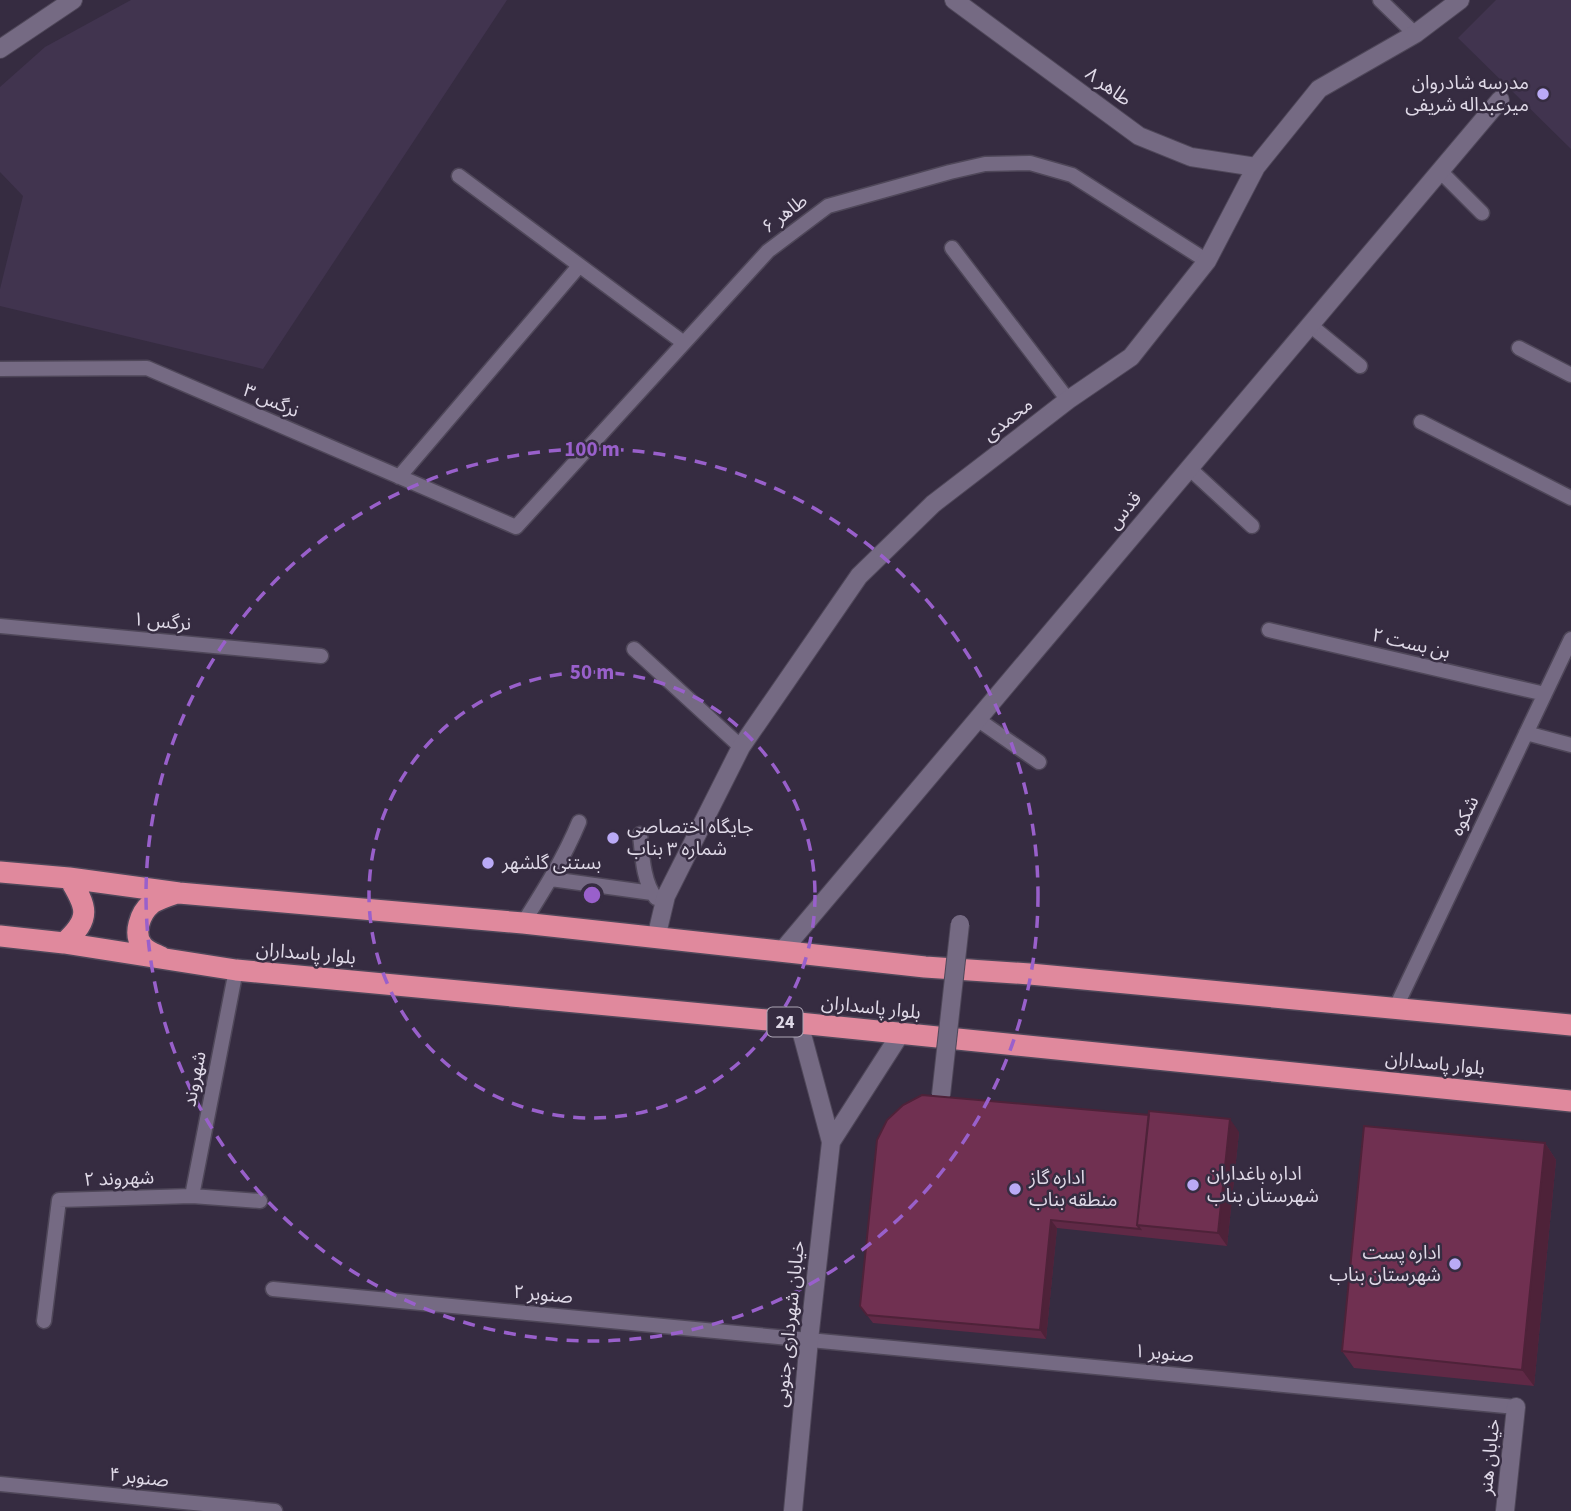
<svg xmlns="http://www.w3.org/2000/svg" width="1571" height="1511" font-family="'Source Sans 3','Noto Sans Arabic',sans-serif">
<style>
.built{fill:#41344f}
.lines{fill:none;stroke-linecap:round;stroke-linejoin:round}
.lane-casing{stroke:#4f4759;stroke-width:17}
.street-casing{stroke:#4f4759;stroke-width:20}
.highway-casing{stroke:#4f4759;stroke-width:24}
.lane{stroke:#756a83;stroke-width:14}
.street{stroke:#756a83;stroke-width:18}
.highway{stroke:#e0899d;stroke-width:21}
.street-bridge-casing{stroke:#4f4759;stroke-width:20;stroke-linecap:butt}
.street-bridge{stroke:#756a83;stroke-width:18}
.wall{fill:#602946}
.shaded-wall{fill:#4e2239}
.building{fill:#703051;stroke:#4e2239;stroke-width:2}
.ring{fill:none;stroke:#9960cb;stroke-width:3.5;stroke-dasharray:12 9}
.poi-dot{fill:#baaaf6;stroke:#362c41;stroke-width:2.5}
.labels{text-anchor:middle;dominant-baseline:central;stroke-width:5;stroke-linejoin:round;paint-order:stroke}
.shield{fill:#362c41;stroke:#aca5b5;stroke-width:2}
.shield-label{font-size:18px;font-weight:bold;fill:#dfd9e7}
.poi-label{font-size:19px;fill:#dfd9e7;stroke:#362c41;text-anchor:start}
.street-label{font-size:19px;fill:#dfd9e7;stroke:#362c41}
.centre{fill:#9960cb;stroke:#362c41;stroke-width:3.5}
.ring-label{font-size:21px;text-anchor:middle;font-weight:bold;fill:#9960cb;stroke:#362c41;stroke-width:5;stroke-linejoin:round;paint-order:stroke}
</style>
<rect width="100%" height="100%" fill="#362c41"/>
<path class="built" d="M131 0H507L263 369 0 306V289L23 196 0 172V87L45 47Z
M1496 0H1571V149L1458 38Z"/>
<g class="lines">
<g class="lane-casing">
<path id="lane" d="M1380 0 1415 34
M1440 171 1482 213
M459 176 684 343
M952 248 1068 400
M1310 325 1360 366
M1519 348 1571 375
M0 369 147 368 516 527 768 251 828 206 950 172 985 164 1030 163 1072 175 1207 261
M1421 422 1571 498
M1189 468 1252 526
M399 477 579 266
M0 626 321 656
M1269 630 1545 694
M634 649 741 747
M977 719 1039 762
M1526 733 1571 745
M640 834C642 853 643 883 656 898
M551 879 652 893
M523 923C544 890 564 858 579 822
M1395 1009 1571 639
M192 1196 236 970
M273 1289 1516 1407
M44 1321 59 1200 192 1196 260 1201
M0 1484 275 1511"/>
</g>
<g class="street-casing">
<path id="street" d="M954 0 1139 136 1191 157 1256 167
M0 49 73 0
M656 938 666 896 741 747 859 576 933 504 1068 400 1131 357 1207 261 1256 167 1319 89 1415 34 1460 0
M782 951 1500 100
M831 1142 901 1033
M793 1511 809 1340 831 1142 799 1023
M1505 1511 1516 1407"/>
</g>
<g class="highway-casing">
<path id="highway" d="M0 872 69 878 179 893 523 923 925 967 1030 974 1571 1025
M0 936 64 943 236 970 799 1023 1571 1101
M64 943C92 918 87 907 69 878
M161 957C155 954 146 951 142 945 133 934 140 913 151 904 158 899 168 896 177 893"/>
</g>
<use href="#lane" class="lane"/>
<use href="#street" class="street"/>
<use href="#highway" class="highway"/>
<g class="street-bridge-casing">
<path id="street-bridge" d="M941 1095 960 924"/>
</g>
<use href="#street-bridge" class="street-bridge"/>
</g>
<path class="wall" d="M1239 1132 1227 1246 1057 1228 1046 1339 873 1323 860 1306Z
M1545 1143 1556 1160 1534 1386 1354 1368 1342 1351Z"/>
<path class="shaded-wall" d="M1230 1119 1239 1132 1227 1246 1218 1233Z
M1545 1143 1556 1160 1534 1386 1522 1370Z
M1051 1220 1057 1228 1046 1339 1040 1330Z"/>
<path class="building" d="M922 1095 1149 1115 1137 1225 1140 1229 1051 1220 1040 1330 867 1315 860 1306 877 1140 887 1120 903 1105Z
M1149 1111 1230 1119 1218 1233 1137 1225Z
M1364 1126 1545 1143 1522 1370 1342 1351Z"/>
<g class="ring">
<circle cx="592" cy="895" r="223"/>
<circle cx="592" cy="895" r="446"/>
</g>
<g class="poi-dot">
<circle cx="1543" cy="94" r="7"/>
<circle cx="613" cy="838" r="7"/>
<circle cx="488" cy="863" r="7"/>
<circle cx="1193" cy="1185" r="7"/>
<circle cx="1015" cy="1189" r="7"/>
<circle cx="1455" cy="1264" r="7"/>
</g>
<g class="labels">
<rect class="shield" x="767.5" y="1007.5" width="35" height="29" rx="5"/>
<g class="shield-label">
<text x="785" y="1022">24</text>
</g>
<g class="poi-label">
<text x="1529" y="83" text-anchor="end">مدرسه شادروان<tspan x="1529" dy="22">میرعبداله شریفی</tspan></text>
<text x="627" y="827">جایگاه اختصاصی<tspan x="627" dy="22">شماره ۳ بناب</tspan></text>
<text x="502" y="863">بستنی گلشهر</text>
<text x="1207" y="1174">اداره باغداران<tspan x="1207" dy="22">شهرستان بناب</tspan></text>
<text x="1029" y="1178">اداره گاز<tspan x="1029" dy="22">منطقه بناب</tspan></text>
<text x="1441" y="1253" text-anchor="end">اداره پست<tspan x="1441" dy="22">شهرستان بناب</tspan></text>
</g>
<g class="street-label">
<text transform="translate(1108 87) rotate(36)">طاهر ۸</text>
<text transform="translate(785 214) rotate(-37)">طاهر ۶</text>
<text transform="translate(271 401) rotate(23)">نرگس ۳</text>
<text transform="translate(1008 420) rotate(-38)">محمدی</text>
<text transform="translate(1125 511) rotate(-50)">قدس</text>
<text transform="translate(162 622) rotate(5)">نرگس ۱</text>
<text transform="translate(1411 644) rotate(13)">بن بست ۲</text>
<text transform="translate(1465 816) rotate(-64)">شکوه</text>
<text transform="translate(306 954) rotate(5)">بلوار پاسداران</text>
<text transform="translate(871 1008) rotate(6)">بلوار پاسداران</text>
<text transform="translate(1435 1064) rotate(6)">بلوار پاسداران</text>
<text transform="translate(195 1079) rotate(-79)">شهروند</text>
<text transform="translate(119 1179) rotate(-2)">شهروند ۲</text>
<text transform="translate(543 1295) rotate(5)">صنوبر ۲</text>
<text transform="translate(790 1324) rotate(-84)">خیابان شهرداری جنوبی</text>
<text transform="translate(1164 1354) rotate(5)">صنوبر ۱</text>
<text transform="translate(1490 1457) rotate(-84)">خیابان هنر</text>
<text transform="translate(139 1478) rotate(6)">صنوبر ۴</text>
</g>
</g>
<circle cx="592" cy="895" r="10" class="centre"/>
<g class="ring-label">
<text x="592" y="456">100 m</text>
<text x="592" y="679">50 m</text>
</g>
</svg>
